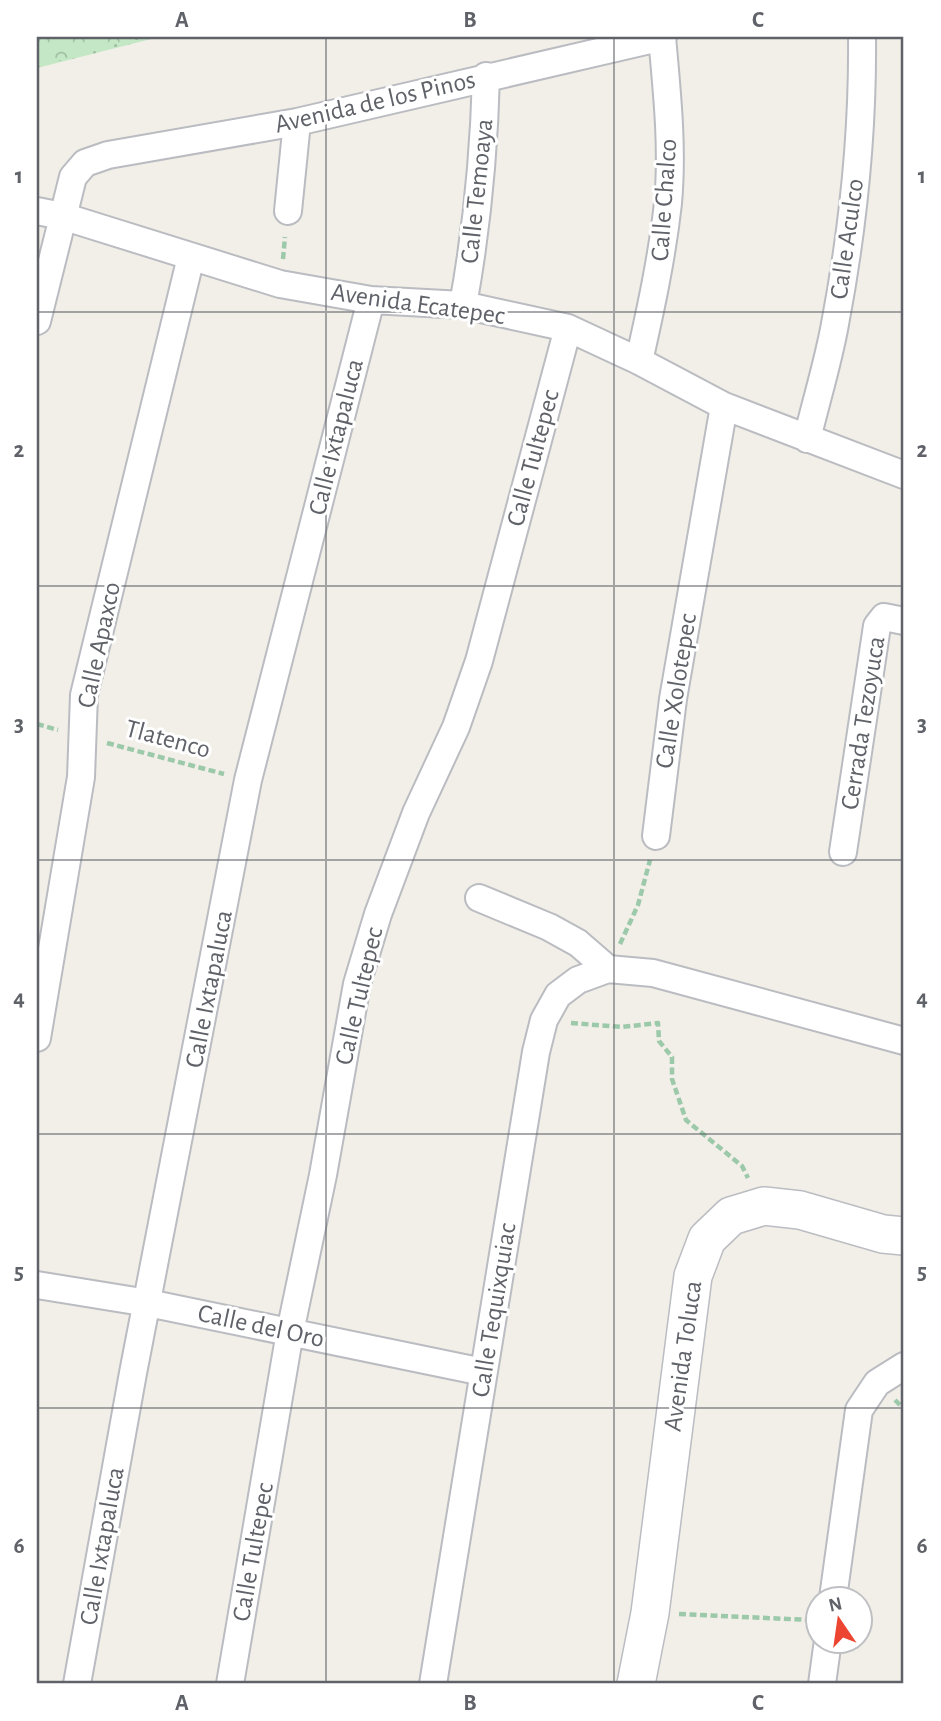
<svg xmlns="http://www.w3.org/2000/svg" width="941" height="1721" font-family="'Alegreya Sans',sans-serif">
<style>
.grass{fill:url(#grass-dots)}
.park{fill:url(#park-crowns)}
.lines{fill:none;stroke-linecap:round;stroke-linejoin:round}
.street-casing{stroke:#babcc1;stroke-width:30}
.secondary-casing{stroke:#bbbdc3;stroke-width:40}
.path{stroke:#9dc9ab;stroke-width:4.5;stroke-dasharray:7 3.5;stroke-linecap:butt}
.street{stroke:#fff;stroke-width:26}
.secondary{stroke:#fff;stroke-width:37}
.grid{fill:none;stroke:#5f6268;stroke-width:2;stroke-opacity:0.55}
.labels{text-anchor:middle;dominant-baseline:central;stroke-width:6;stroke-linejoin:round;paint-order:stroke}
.street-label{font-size:26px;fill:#5f6268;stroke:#fff}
.neatline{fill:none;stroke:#5f6268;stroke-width:2.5}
.grid-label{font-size:23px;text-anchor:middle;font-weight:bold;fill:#5f6268}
</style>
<defs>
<pattern id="grass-dots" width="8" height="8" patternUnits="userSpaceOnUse" patternTransform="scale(1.75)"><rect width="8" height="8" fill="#c4e8c5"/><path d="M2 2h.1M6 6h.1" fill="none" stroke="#a2bfa4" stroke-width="1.8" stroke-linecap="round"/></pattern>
<pattern id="park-crowns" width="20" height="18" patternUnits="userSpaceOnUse" patternTransform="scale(1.75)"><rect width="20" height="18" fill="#c4e8c5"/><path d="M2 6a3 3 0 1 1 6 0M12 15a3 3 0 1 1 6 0" fill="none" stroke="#a2bfa4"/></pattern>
</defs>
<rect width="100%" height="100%" fill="#f1efe7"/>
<path class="grass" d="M37 37H159L37 68Z"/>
<path class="park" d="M37 37H139L37 67Z"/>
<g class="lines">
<g class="street-casing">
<path id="street" d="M37 211 62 216 280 284 371 300 463 305 568 328 639 361 724 406 904 475
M288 211 297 122
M463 305C477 228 484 155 486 76
M37 321 73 177 85 163 108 155 297 122 663 37
M639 361C651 308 662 257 668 203 673 148 667 92 662 37
M807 439C816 401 828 363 835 324 853 229 863 134 862 37
M656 836 673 699 724 406
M843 852 877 626 884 617 904 621
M479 898 549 927 578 943 608 969
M37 1038 81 777 84 695 191 257
M37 1285 148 1303 483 1372
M833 1598 859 1410 877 1383 904 1366
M77 1684 133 1373 248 780 371 300
M230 1684 290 1332 323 1175 357 984 378 914 416 813 456 727 479 661 568 328
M433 1684 536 1052 544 1020 558 995 578 980 608 969 653 973 904 1041
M822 1684 828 1640"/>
</g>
<g class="secondary-casing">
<path id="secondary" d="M636 1684 650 1613 693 1276 707 1239 731 1216 764 1206 800 1210 883 1234 904 1236"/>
</g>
<path class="path" d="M283 259 285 237
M37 724 58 730
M107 743 224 774
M620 944 638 905 650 860
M571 1023 622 1027 658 1023 659 1041 672 1057V1079L686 1120 742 1166 748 1178
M895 1400 904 1409
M679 1614 810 1620"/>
<use href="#street" class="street"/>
<use href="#secondary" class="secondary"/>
</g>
<path class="grid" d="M326 37V1684M614 37V1684M37 312H904M37 586H904M37 860H904M37 1134H904M37 1408H904"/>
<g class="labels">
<g class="street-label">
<text transform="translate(375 102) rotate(-13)">Avenida de los Pinos</text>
<text transform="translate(477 191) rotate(-84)">Calle Temoaya</text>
<text transform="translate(664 200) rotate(-86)">Calle Chalco</text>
<text transform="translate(847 239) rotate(-82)">Calle Aculco</text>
<text transform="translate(418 304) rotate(8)">Avenida Ecatepec</text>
<text transform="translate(336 437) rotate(-76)">Calle Ixtapaluca</text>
<text transform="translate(533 458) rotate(-75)">Calle Tultepec</text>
<text transform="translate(99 645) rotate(-78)">Calle Apaxco</text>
<text transform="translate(676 691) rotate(-81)">Calle Xolotepec</text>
<text transform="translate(863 723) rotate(-81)">Cerrada Tezoyuca</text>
<text transform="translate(168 739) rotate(15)">Tlatenco</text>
<text transform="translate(209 989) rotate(-79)">Calle Ixtapaluca</text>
<text transform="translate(359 996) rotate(-77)">Calle Tultepec</text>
<text transform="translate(494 1310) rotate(-81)">Calle Tequixquiac</text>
<text transform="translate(261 1326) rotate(12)">Calle del Oro</text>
<text transform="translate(683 1356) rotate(-82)">Avenida Toluca</text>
<text transform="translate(102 1546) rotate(-80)">Calle Ixtapaluca</text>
<text transform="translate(253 1552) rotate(-80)">Calle Tultepec</text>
</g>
</g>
<rect width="941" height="1721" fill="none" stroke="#ffffff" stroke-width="77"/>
<g transform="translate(839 1620) rotate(347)"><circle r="33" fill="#ffffff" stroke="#bfc0c3" stroke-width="2"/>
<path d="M0-5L12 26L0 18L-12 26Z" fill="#ec4532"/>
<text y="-10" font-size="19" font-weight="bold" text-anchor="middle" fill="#5f6268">N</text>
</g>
<rect x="38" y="38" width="864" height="1644" class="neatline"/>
<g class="grid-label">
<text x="182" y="27">A</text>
<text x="470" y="27">B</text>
<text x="758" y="27">C</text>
<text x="19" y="183">1</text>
<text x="922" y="183">1</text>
<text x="19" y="457">2</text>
<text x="922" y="457">2</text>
<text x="19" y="731">3</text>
<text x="922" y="731">3</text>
<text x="19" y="1005">4</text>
<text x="922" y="1005">4</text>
<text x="19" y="1279">5</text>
<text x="922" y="1279">5</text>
<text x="19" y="1553">6</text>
<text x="922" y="1553">6</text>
<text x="182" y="1710">A</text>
<text x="470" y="1710">B</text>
<text x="758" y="1710">C</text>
</g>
</svg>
